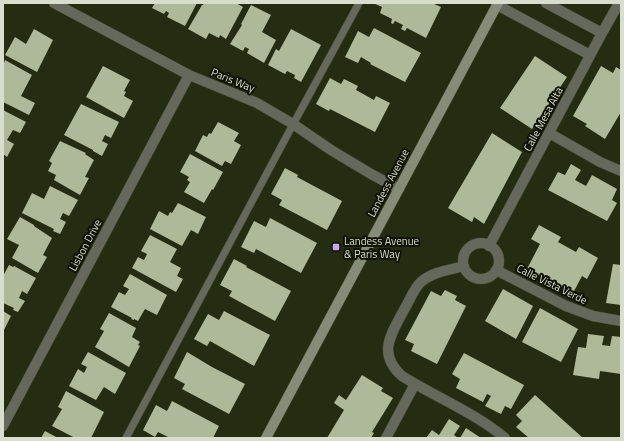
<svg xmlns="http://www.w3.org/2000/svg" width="624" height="441" font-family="'Titillium Web',sans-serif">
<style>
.building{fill:#adb998}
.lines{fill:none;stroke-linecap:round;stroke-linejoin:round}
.lane-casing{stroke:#41492f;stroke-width:8}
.street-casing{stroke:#41492f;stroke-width:11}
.secondary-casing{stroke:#41492f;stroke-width:11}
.lane{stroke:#64695b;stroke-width:7}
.street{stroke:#64695b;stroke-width:10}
.secondary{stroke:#858d78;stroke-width:10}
.poi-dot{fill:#c6a6f0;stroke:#0f1307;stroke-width:1.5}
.labels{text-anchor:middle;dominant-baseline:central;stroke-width:4;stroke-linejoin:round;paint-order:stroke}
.street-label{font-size:11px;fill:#d8decd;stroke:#0f1307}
.poi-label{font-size:11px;fill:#d8decd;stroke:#0f1307;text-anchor:start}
</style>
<rect width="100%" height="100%" fill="#242d11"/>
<path class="building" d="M155 3H197L185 26 167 17 169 13 166 11 164 14 152 8Z
M204 3 220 4 236 3 243 7 226 39 220 35 219 38 209 33 206 39 188 29 202 5H203Z
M373 3H432L441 7 426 38 407 28 405 31 401 29 403 25 395 21 393 24 391 23 392 19 380 13 382 7Z
M251 5 271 15 262 32 276 40 264 63 247 53 249 49 245 47 243 51 230 44 242 25 241 24Z
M374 28 421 53 405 82 370 64 371 63 361 57 358 63 345 57 358 31 369 37Z
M34 29 53 40 37 72 5 55 15 37 26 44Z
M291 29 321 45 301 82 294 78 295 75 287 71 285 74 268 65 276 49 279 51Z
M535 56 567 77 532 129 500 108Z
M5 60 32 75 21 96 35 103 29 115 3 102V66Z
M103 66 130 80 124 91 126 92 124 96 133 101 124 118 86 97Z
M601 66 613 73 616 67 621 70V112L605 139 585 126 587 124 573 116Z
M330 78 341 84 344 79 358 86 356 90 374 100 376 96 390 103 375 132 330 109 329 111 316 104Z
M81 104 119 122 111 138 105 135 102 141 108 144 102 156 93 151V150L64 135Z
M3 110 26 122 20 133 13 130 7 140 14 144 7 157 3 154Z
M218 122 239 133 234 141 241 145 231 164 225 161 222 166 195 151 203 135 207 137 209 133 211 134Z
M492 133 522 152 484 224 474 217 472 222 448 208Z
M60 141 86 153 85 154 94 160 85 177 89 178 80 195 54 180 56 175 48 171 52 163 49 161Z
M190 154 223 172 213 190 212 189 204 203 184 192 190 182 187 180 189 177 180 172Z
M571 164 581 170 575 180 586 186 592 175 617 189 612 200 617 203 607 221 548 190 558 172 565 175Z
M285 168 298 175 297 177 342 201 327 230 279 205 282 200 271 194Z
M50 186 78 200 69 216 63 213 60 219 66 222 60 234 53 231 54 229 22 213 32 193 44 199Z
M178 203 206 217 198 234 191 230 182 246 150 229 159 211 168 216 170 212 172 213Z
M20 217 34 225V226L52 238 43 255 47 257 38 273 12 258 19 245 7 239Z
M270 218 317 243 301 273 256 249 254 253 241 247 254 221 266 227Z
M539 225 561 237 558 242 576 252 579 247 598 258 587 279 582 276 573 293 527 269 540 244 531 239Z
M150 235 177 249 170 262 181 268 177 276 183 279 176 292 132 268 138 257 144 260 147 254 141 251Z
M234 259 247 266 246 267 291 291 275 321 229 296 232 291 220 285Z
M613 264 621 265V305L606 303Z
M9 265 13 267 14 266 36 278 27 294 22 291 19 298 25 301 18 312 13 310 14 308 3 303V276Z
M130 274 167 295 157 315 145 309 138 321 134 319V320L131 319 132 318 111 307 119 292 125 295 129 289 123 286Z
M503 289 533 306 516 339 485 321Z
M445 290 457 296 455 300 466 306 437 364 411 351 414 344 405 340 431 291 441 296Z
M540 308 578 329 561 362 522 342Z
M3 311 11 316 3 332Z
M224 311 270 335 254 366 210 341 207 346 194 339 208 314 219 320Z
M109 313 136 328 132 337 140 342 138 345 140 346 129 367 95 347 104 331 100 329Z
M588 334 604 336 602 345 610 346 612 336 621 337V374L600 371 599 379 573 375 578 347 586 348Z
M88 352 126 373 115 394 104 387 96 400 69 386 78 369 84 373 87 367 81 364Z
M187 352 212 367 245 384 229 414 182 389 185 384 174 378Z
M464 353 524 385 511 409 505 406 501 414 485 406 491 396 487 394 483 402 456 388 460 379 452 374Z
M362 375 383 388 381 391 393 398 372 432 374 433 371 438H327L344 410 334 403 339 395 346 400Z
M66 391 104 412 91 438H75L52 426 62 409 58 407Z
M535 395 583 438H529L516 427 522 421 516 415Z
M172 401 219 426 213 438H170L158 432 155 437 143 430 156 405 167 411Z
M449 419 460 426 454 435 458 438H426L432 430 439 435Z
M466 428 481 438H460Z
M45 431 58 438H41Z"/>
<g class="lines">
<g class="lane-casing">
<path id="lane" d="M126 438 283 143 359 3"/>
</g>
<g class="street-casing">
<path id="street" d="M54 3 189 75 257 103 293 124 331 150 371 174 399 189
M546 3 602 33
M497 5 590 55
M549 133 600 162 621 171
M463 261a18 18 0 1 1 36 0a18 18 0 1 1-36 0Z
M489 246 602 33 619 3
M464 266C449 270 432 272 421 282 414 288 410 300 405 308 392 333 376 353 402 376 437 398 472 411 505 438
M496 270 566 306 593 316 621 321
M3 426 189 75
M386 438 415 384"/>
</g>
<g class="secondary-casing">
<path id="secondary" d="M266 438 498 3"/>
</g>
<use href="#lane" class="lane"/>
<use href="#street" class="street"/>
<use href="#secondary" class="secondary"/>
</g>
<rect class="poi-dot" x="332" y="243" width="8" height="8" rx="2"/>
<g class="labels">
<g class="street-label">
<text transform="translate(233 80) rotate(22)">Paris Way</text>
<text transform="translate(543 119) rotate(-62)">Calle Mesa Alta</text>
<text transform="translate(388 183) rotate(-62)">Landess Avenue</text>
<text transform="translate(85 245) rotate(-62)">Lisbon Drive</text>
<text transform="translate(552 284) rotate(26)">Calle Vista Verde</text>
</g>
<g class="poi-label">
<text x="344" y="241">Landess Avenue<tspan x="344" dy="13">&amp; Paris Way</tspan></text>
</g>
</g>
<rect width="624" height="441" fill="none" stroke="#d8decd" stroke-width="8"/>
</svg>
